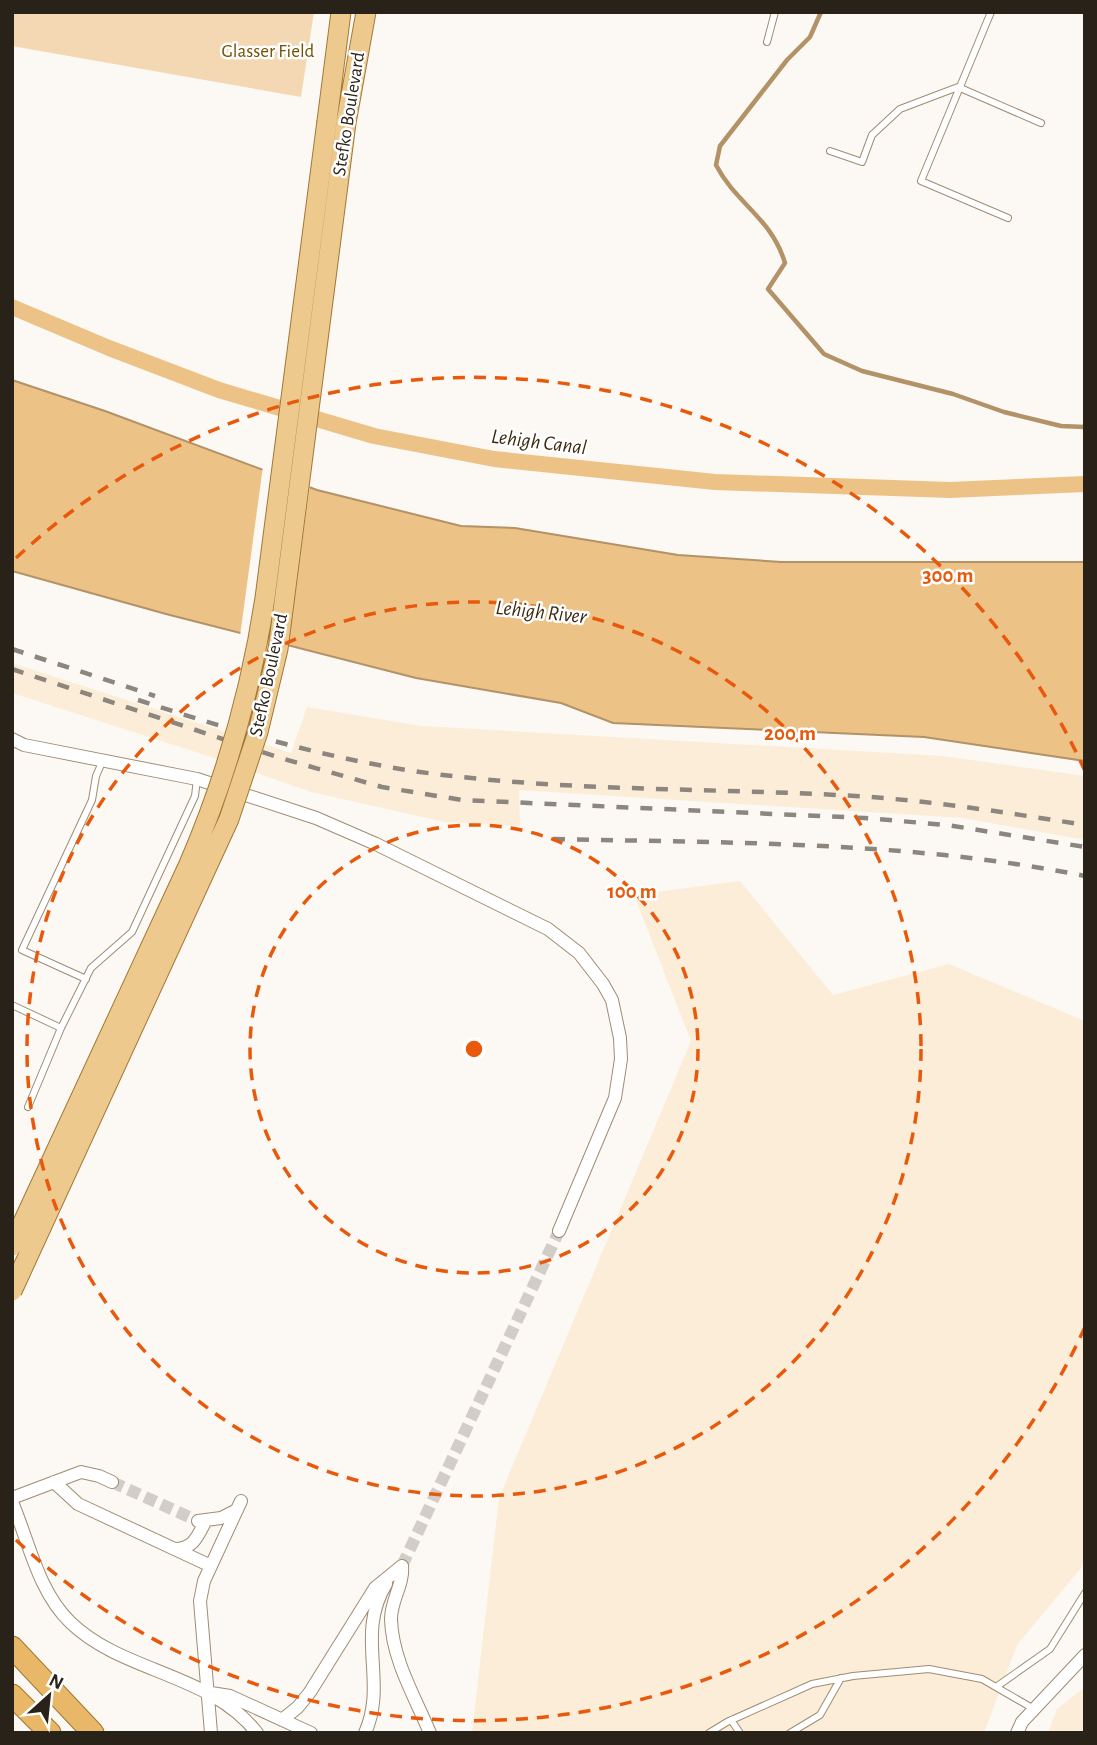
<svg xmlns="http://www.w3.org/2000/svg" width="1097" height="1745" font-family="'Alegreya Sans',sans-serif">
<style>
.built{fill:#fcedd8}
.green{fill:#f3d8b3}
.water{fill:#ecc287;stroke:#b29266;stroke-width:2}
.pier{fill:#fcf8f3}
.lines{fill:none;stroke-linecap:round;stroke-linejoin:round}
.stream{stroke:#b29266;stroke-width:4.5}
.canal{stroke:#ecc287;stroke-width:16}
.minor-tunnel{stroke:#d2cdc7;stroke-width:12;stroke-dasharray:12 6;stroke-linecap:butt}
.service-casing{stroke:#9f8c73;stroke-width:8}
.minor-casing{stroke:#9f8c73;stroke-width:14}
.primary-casing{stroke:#a27734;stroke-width:21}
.trunk-casing{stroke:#a27734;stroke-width:23}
.service{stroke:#fff;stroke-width:6}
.minor{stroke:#fff;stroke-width:12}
.primary{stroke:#eec98e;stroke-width:19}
.trunk{stroke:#e8b768;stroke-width:21}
.rail{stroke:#8c867f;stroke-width:4.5;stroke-dasharray:12 12;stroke-linecap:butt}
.primary-bridge-casing{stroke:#a27734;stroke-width:21;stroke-linecap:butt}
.primary-bridge{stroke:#eec98e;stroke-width:19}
.ring{fill:none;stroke:#e8590c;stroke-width:3.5;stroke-dasharray:12 9}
.labels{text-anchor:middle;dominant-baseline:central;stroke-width:5;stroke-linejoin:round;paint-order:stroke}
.park-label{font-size:19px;fill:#764f03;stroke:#fff}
.street-label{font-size:19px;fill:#292218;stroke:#fff}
.water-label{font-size:21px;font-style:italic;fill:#3b2a0f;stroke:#fff}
.centre{fill:#e8590c;stroke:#fff;stroke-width:3.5}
.ring-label{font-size:21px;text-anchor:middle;font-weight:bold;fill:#e8590c;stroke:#fff;stroke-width:5;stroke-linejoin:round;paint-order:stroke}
</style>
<rect width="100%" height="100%" fill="#fcf8f3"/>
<path class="built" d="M12 663 291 753 307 707 421 726 943 756 1085 776V840L963 818 519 790 520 826 445 822 311 792 208 756 12 693Z
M740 881 833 995 949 964 1085 1021V1560L1081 1568 1017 1645 984 1733H472L499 1498 691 1041 634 895Z
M1085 1687V1733H1048L1057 1709Z"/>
<path class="green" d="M12 12H314L301 97 12 46Z"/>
<path class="water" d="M12 380 105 411 317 490 461 526 515 528 678 555 781 562H1085V761L924 737 613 723 561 703 416 678 166 614 12 571Z"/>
<path class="pier" d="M263 466 310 484 288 649 240 636Z"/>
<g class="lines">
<path class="stream" d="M821 12 810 37 787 60 720 146 716 165C736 204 771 217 785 263L768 289 824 354 862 371 953 394 1004 412 1061 426 1085 427"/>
<path class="canal" d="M12 307 109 348 219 390 374 436 494 459 715 482 950 490 1085 484"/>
<path class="minor-tunnel" d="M112 1482 198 1521
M402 1566 559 1231"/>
<g class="service-casing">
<path id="service" d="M991 12 921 181 1008 218
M767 42 775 12
M830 151 862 162 872 135 900 109 958 87 1041 123
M86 979 22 950 92 800 96 776 103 760
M12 1005 61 1028
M28 1107 61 1028 91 968 132 932 195 796 197 779
M996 1687 1050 1649 1085 1593
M731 1720 740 1733
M709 1733 727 1722 812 1684 853 1676 929 1669 982 1679 1034 1709
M790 1733 820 1715 841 1678"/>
</g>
<g class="minor-casing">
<path id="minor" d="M12 739 24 745 197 779 316 818 376 844 548 929 579 953 603 984 612 1000 620 1038 621 1059 615 1098 559 1231
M54 1482 78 1504 211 1566
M12 1498 81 1472 99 1476 112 1482
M12 1502C29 1542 38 1591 70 1622 122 1673 211 1673 257 1733
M198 1521 221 1518 237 1510
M175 1549C192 1549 197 1538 204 1524
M211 1693 230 1696 311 1733
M282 1720 298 1707 310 1692 375 1588 402 1566C404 1584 391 1600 391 1619 392 1659 415 1697 430 1733
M211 1733 200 1601 204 1581 241 1501
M365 1733C388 1682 355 1635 386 1584
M1017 1733 1022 1722 1085 1655"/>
</g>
<g class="primary-casing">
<path id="primary" d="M327 121 341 12
M346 123 366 12"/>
</g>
<g class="trunk-casing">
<path id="trunk" d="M12 1647 93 1733
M12 1695 50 1733"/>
</g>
<use href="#service" class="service"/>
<use href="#minor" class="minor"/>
<use href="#primary" class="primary"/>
<use href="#trunk" class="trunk"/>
<path class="rail" d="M12 649 155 696
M12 669 277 757 382 787 462 800 864 818 947 825 1085 847
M138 700C231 730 324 758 420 772 559 791 699 788 838 795 921 799 1003 812 1085 825
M553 839C731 843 910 841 1085 876"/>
<g class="primary-bridge-casing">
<path id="primary-bridge" d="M12 1246 189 864C226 778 251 691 265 598L327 121
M12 1291 229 819 258 732 278 649 346 123"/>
</g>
<use href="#primary-bridge" class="primary-bridge"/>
</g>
<g class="ring">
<circle cx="474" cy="1049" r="224"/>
<circle cx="474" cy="1049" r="447"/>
<path d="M1085 1327A671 671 0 0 1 16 1540M16 558A671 671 0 0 1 1085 771"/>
</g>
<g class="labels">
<g class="park-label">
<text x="268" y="51">Glasser Field</text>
</g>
<g class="street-label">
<text transform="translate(349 114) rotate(-81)">Stefko Boulevard</text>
<text transform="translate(269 675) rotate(-78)">Stefko Boulevard</text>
</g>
<g class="water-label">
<text transform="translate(539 442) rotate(7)">Lehigh Canal</text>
<text transform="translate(541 612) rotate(6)">Lehigh River</text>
</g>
</g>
<circle cx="474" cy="1049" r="10" class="centre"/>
<g class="ring-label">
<text x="948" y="582">300 m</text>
<text x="790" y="740">200 m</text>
<text x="632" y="898">100 m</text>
</g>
<rect width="1097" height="1745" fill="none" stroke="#292218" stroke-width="28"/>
<g transform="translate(49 1696) rotate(27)" stroke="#ffffff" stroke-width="5" paint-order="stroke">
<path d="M0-5L12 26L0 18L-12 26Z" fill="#292218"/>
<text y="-10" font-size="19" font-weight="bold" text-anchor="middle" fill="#292218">N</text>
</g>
</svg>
